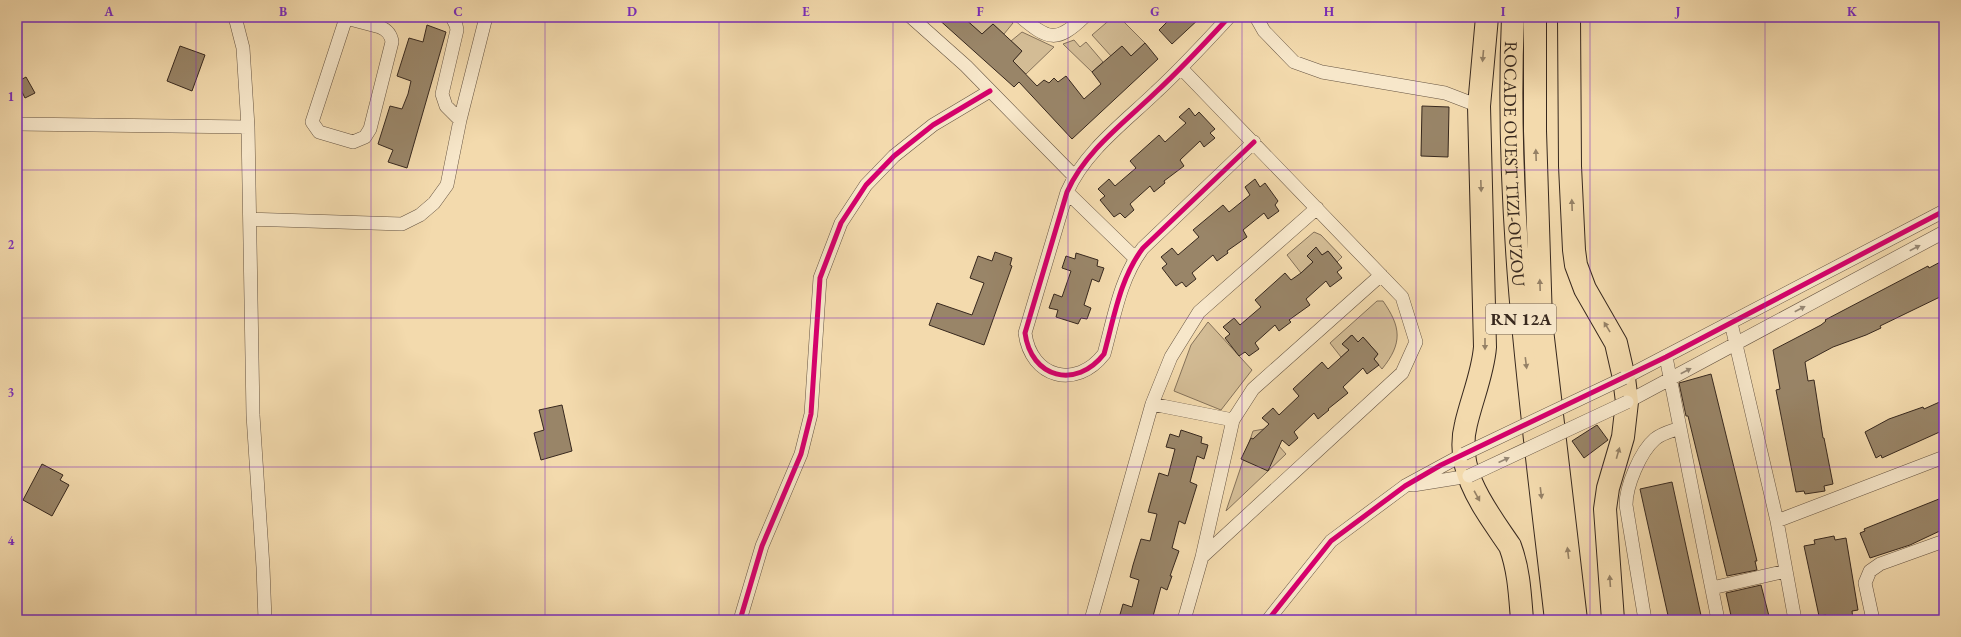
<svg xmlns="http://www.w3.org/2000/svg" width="1961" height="637" font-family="'EB Garamond',serif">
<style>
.green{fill:#d3bc95;stroke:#85725a}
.building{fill:#998568;stroke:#37281e}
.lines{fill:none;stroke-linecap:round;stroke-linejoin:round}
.minor-casing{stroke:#665442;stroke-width:14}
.trunk-casing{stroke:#37281e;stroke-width:24}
.minor{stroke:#f7e7ca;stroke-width:13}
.trunk{stroke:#f3daad;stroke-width:22}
.minor-bridge-casing{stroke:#665442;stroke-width:14;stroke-linecap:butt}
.minor-bridge{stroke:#f7e7ca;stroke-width:13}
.cycleway-casing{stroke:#f7e7ca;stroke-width:8}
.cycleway{stroke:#d6006c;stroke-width:5}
.oneway{fill:#958166}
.oneway2{fill:#978874}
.grid{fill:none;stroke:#7b2cbf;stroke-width:1;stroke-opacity:0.55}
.labels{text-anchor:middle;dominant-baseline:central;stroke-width:3.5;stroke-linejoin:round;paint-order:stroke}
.shield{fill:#f7e7ca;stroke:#716152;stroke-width:1}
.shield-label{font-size:17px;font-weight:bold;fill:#37281e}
.street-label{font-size:18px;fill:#37281e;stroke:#f7e7ca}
.neatline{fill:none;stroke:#7b2cbf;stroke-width:1.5}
.grid-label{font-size:13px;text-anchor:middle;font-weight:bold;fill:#7b2cbf}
</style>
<rect width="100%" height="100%" fill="#f3daad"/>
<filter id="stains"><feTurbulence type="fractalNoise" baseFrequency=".005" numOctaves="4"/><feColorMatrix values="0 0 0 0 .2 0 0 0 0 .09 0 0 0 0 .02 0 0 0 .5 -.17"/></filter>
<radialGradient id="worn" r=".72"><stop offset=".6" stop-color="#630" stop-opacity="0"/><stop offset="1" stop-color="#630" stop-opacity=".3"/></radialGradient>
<path class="green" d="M963 17H1006L1013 23 1004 34 993 24 982 34Z
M1113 17H1119L1145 43 1131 56 1122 46 1111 56 1092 35Z
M1022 32 1054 47 1026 74 1013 61 1022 51 1011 41Z
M1074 40 1080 47 1086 42 1103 62 1092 72 1063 44Z
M1314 232 1321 235 1342 257 1337 262 1328 251 1322 255 1315 248 1307 256 1313 262 1301 273 1287 255Z
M1377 301H1383C1401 327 1403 343 1382 369L1374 359 1378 354 1363 337 1358 342 1351 335 1343 343 1349 350 1341 357 1330 343Z
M1208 322 1252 370 1221 410 1174 391 1191 345Z
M1264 429 1286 454 1226 511 1253 431Z"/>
<path class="building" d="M936 17H963L982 34 993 24 1022 51 1013 61 1037 86 1044 80 1049 83 1054 78 1058 82 1066 76 1084 99 1101 84 1092 72 1122 46 1131 56 1145 43 1158 59 1072 139 1019 82 1014 87Z
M1172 17H1201L1172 44 1159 30Z
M427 25 446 32 407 168 388 162 393 150 378 144 390 106 402 109 408 94 411 81 397 76 409 38 423 42Z
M180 46 205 55 192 91 167 81Z
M26 77 35 93 25 98 17 82Z
M1422 106 1449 107 1448 157 1421 156Z
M1189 108 1195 116 1199 112 1215 129 1210 133 1215 138 1204 147 1200 141 1180 160 1184 166 1164 181 1165 183 1154 192 1150 186 1130 204 1134 210 1125 218 1120 213 1114 217 1100 200 1105 196 1098 189 1109 179 1115 186 1136 168 1130 161 1159 135 1165 142 1186 123 1179 117Z
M1255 179 1260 187 1265 183 1278 201 1275 205 1279 211 1268 219 1264 213 1243 230 1247 237 1227 251 1228 253 1217 261 1213 255 1192 273 1196 279 1186 287 1182 282 1176 286 1162 268 1167 264 1161 257 1172 248 1178 255 1199 237 1193 230 1223 205 1229 212 1250 195 1245 187Z
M1316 247 1322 255 1328 251 1342 268 1337 272 1342 278 1330 287 1326 281 1306 299 1310 305 1289 320 1291 322 1279 331 1275 325 1255 343 1259 349 1249 356 1245 352 1239 356 1225 338 1230 334 1223 327 1234 318 1240 325 1261 307 1255 300 1285 273 1291 280 1301 273 1313 262 1307 256Z
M995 252 1012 258 1010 265 1012 266 984 345 929 325 937 303 972 315 984 283 970 278 978 256 992 261Z
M1076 253 1098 260 1097 266 1104 268 1099 282 1092 279 1084 305 1091 308 1087 319 1081 318 1078 324 1056 317 1058 310 1049 308 1054 294 1062 297 1071 271 1062 268 1066 256 1075 259Z
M1944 260V295L1880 326 1881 328 1866 335 1833 347 1805 362 1808 381 1814 380 1823 438H1824L1833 484 1824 486 1825 491 1805 494 1804 491 1796 492 1776 390 1780 389 1773 350 1821 325 1826 321 1825 320 1928 266 1929 268Z
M1352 335 1358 342 1363 337 1378 354 1374 359 1379 365 1367 374 1363 368 1343 387 1348 393 1328 409 1329 410 1318 419 1314 413 1294 432 1298 438 1289 446 1282 440 1268 471 1241 459 1251 438 1253 439 1269 424 1262 418 1273 408 1279 415 1299 396 1293 389 1322 362 1328 369 1349 350 1342 344Z
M1711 374 1757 561H1755L1757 570 1727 576 1688 416H1686L1679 383Z
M1944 400V430L1882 458 1881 455 1876 458 1865 432 1889 419 1923 407 1924 409Z
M562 405 572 451 541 460 534 433 544 430 539 410Z
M1597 425 1608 440 1584 458 1572 441Z
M1181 430 1202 437 1201 443 1208 445 1204 459 1197 456 1190 482 1197 485 1185 524 1179 521 1172 548 1179 551 1170 576H1172L1167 590 1161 587 1152 620H1128L1119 618 1123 604 1132 607 1139 580 1130 577 1133 565 1141 539 1150 541 1157 514 1148 512 1159 473 1168 476 1175 449 1166 447 1170 434 1179 437Z
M42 464 63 475 60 480 69 485 52 516 23 500Z
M1672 482 1702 620H1669L1640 489Z
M1944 497V529L1910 545 1870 558 1860 533 1865 531 1864 529Z
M1834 536 1835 540 1846 538 1858 610 1852 611 1853 620H1827L1826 615 1819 616 1804 546 1815 544 1814 540Z
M1761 585 1770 620H1732L1726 593Z"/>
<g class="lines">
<g class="minor-casing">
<path id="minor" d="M235 17 243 48 248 127 253 415 263 567 265 620
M343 17 346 18 380 27C387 30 391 34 392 42L370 129 365 137 353 142 319 132 312 122 346 18
M452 17 456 25 457 30 442 94 446 106 460 120
M911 17 966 66 1074 176
M1021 17C1048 40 1057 43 1084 17
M1229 17C1205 43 1182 68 1156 92 1125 122 1085 151 1067 192L1025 333C1031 378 1076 390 1104 354 1114 318 1120 278 1143 248L1254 142
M1256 17 1264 31 1294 62 1322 72 1445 93 1479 106
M1181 68 1402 297 1416 342 1402 373 1202 557 1184 620
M17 124 248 127
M1067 192 1135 258
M250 219 402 224 420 215 434 203 447 185 460 120 486 17
M1731 323 1777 521 1795 620
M1666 357 1718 620
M1624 378 1944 211
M1627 402 1944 232
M1152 404 1233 420 1202 557
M1233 420 1253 389 1381 275
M1413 485 1469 476
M1777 521 1944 457
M1712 588 1786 571
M740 620 762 546 801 454 811 414 820 278 841 223 866 185 894 156 933 125 990 91
M1091 620 1152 404 1171 357 1199 312 1317 208
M1268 620 1331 541 1405 486 1464 454
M1645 620 1626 505C1626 486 1640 452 1655 439 1662 433 1672 431 1680 428
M1873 620 1865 583 1870 571 1880 564 1944 541"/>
</g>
<g class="trunk-casing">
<g id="trunk">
<path d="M1487 17 1479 106 1485 347C1483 373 1472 398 1466 424 1454 471 1485 509 1510 546 1519 570 1520 595 1522 620"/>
<path id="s1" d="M1513 17C1504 219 1533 420 1556 620"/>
<path d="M1535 17V131L1541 321 1576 620"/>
<path d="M1569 17 1570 166 1574 250 1576 265 1585 289 1616 343 1624 378 1627 402 1623 437 1608 488 1605 509 1613 620"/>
</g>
</g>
<use href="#minor" class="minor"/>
<use href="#trunk" class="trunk"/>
<g class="minor-bridge-casing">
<path id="minor-bridge" d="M1464 454 1624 378
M1469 476 1627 402"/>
</g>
<use href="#minor-bridge" class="minor-bridge"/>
<g class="cycleway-casing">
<path id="cycleway" d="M1229 17C1205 43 1182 68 1156 92 1125 122 1085 151 1067 192L1025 333C1031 378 1076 390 1104 354 1114 318 1120 278 1143 248L1254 142
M740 620 762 546 801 454 811 414 820 278 841 223 866 185 894 156 933 125 990 91
M1268 620 1331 541 1405 486 1441 465 1666 357 1944 211"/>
</g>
<use href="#cycleway" class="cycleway"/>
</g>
<defs><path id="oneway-solid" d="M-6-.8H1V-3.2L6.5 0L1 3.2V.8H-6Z"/></defs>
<g class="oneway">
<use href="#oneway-solid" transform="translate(1483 56) rotate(95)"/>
<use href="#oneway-solid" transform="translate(1536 155) rotate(-92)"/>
<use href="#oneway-solid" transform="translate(1481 186) rotate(88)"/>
<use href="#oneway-solid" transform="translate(1572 205) rotate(-92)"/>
<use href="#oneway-solid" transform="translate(1540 285) rotate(-92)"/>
<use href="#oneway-solid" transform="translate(1607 327) rotate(-121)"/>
<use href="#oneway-solid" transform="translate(1485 344) rotate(90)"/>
<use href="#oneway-solid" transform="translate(1526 363) rotate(83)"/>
<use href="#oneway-solid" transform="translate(1618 453) rotate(-74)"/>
<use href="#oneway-solid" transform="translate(1541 493) rotate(83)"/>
<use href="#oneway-solid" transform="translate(1477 496) rotate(61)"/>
<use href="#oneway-solid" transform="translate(1568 553) rotate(-97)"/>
<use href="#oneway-solid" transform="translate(1610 581) rotate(-94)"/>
</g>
<g class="oneway2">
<use href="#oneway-solid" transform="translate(1915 248) rotate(-28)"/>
<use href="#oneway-solid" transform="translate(1800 309) rotate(-28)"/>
<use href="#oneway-solid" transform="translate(1686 371) rotate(-28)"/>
<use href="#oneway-solid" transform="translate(1504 460) rotate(-25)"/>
</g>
<path class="grid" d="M196 17V620M371 17V620M545 17V620M719 17V620M893 17V620M1068 17V620M1242 17V620M1416 17V620M1590 17V620M1765 17V620M17 170H1944M17 318H1944M17 467H1944"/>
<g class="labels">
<rect class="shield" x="1486" y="304" width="70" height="30" rx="3"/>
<g class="shield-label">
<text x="1521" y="319">RN 12A</text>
</g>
<g class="street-label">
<text stroke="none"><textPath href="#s1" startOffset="147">ROCADE OUEST TIZI-OUZOU</textPath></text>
</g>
</g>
<rect width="1961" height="637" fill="none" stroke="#f3daad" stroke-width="44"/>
<rect x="22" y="22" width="1917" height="593" class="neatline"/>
<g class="grid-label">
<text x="109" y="16">A</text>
<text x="283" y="16">B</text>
<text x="458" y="16">C</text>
<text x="632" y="16">D</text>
<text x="806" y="16">E</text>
<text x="980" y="16">F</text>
<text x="1155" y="16">G</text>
<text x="1329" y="16">H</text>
<text x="1503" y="16">I</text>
<text x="1678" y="16">J</text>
<text x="1852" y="16">K</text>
<text x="11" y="101">1</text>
<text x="11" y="249">2</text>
<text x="11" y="397">3</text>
<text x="11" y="545">4</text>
</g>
<rect width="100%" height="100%" filter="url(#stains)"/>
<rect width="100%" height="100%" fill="url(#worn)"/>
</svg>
